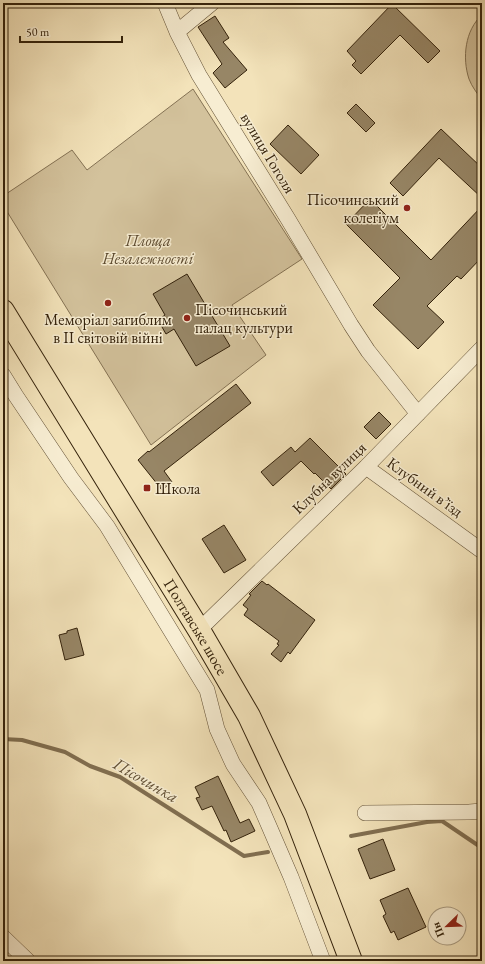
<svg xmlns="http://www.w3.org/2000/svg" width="485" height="964" font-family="'EB Garamond',serif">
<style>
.green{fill:#d3c29c;stroke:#847254}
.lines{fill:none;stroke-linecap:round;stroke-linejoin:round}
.stream{stroke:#806e50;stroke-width:4}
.building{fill:#978666;stroke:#34220b}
.street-casing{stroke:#645237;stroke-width:16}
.highway-casing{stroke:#34220b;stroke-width:24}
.street{stroke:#f7edd2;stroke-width:15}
.highway{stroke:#f3e3ba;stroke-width:22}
.poi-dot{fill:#8f2418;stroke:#f7edd2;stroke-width:1.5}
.labels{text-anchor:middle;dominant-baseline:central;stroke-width:3;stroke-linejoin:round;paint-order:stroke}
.street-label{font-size:16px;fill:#34220b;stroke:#f7edd2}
.poi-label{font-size:16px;fill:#34220b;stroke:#f7edd2;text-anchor:start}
.park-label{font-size:16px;font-style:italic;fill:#5c4a2f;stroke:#f7edd2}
.water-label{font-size:17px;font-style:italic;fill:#604e33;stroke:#f7edd2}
</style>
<rect width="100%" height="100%" fill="#f3e3ba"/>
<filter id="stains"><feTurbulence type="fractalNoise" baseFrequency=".005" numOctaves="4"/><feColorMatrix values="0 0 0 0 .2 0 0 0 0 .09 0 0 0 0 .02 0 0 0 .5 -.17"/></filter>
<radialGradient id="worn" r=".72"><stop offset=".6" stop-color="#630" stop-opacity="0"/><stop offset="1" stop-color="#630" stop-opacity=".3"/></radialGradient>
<path class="green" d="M482 15V100C477 93 472 87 469 79 462 58 465 30 482 15Z
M193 89 302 259 232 305 266 355 151 445 3 205V196L72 150 87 170Z"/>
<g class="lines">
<path class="stream" d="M3 739 22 740 65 752 90 766 120 777 244 856 268 852
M351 836 427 822 442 821 482 848"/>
</g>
<path class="building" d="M392 4 440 51 428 63 400 35 361 74 352 65 356 61 347 51Z
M215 16 229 38 223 42 247 70 225 88 213 73 222 64 198 27Z
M356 104 375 123 366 132 347 113Z
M288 125 319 155 301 174 270 144Z
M441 129 482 168V198L439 158 403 196 390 183Z
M370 199 431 260 482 206V257L461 279 457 276 427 306 444 322 418 349 373 305 400 278 346 224Z
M187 274 230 346 196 366 174 329 166 334 158 320 165 315 153 294Z
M236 384 251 403 164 471 172 482 162 490 138 460 148 451 149 452Z
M379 412 391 424 376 439 364 427Z
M310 438 346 474 331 489 315 473 314 474 301 461 273 486 261 472 291 447 295 452Z
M224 525 246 560 224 573 202 539Z
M262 581 267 585 268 584 315 620 290 654 288 652 281 662 271 654 279 645 277 644 279 641 244 615 248 609 243 605 251 595 249 594Z
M77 628 84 655 65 660 59 635 67 633V631Z
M218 776 240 823 249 819 255 831 231 842 226 830 224 831 212 806 202 810 196 798 200 797 195 787Z
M383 839 395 870 370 879 358 849Z
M408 888 426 927 398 940 394 931 391 933 383 916 386 914 380 900Z"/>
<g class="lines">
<g class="street-casing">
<path id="street" d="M165 3 177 32 199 75 288 219 351 325 368 351 418 414
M177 32 212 3
M3 375 16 396 71 478 107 526 207 690 217 729 233 764 259 803 269 826 291 877 323 961
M366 467 482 551
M199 630 366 467 482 348
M365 813 469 812 482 811
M3 937 28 961"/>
</g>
<g class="highway-casing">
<g id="highway">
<path id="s1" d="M3 311 199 630 249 716 295 814 351 961"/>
</g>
</g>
<use href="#street" class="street"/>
<use href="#highway" class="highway"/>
</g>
<g class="poi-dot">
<circle cx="407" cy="208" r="4"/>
<circle cx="108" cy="303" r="4"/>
<circle cx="187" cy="318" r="4"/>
<rect x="143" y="484" width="8" height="8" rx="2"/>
</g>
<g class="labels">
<g class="street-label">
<text transform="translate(268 153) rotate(59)">вулиця Гоголя</text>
<text transform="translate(329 478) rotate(-44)">Клубна вулиця</text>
<text transform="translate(425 487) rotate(36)">Клубний в’їзд</text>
<text stroke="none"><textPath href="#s1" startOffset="370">Полтавське шосе</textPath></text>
</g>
<g class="poi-label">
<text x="399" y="199" text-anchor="end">Пісочинський<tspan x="399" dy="18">колегіум</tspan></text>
<text x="195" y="309">Пісочинський<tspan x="195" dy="18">палац культури</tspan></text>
<text x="108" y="319" text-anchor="middle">Меморіал загиблим<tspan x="108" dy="18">в II світовій війні</tspan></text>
<text x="155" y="488">Школа</text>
</g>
<g class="park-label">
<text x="148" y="240">Площа<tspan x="148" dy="18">Незалежності</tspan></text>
</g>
<g class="water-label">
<text transform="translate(146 780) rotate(30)">Пісочинка</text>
</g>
</g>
<rect width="485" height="964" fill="none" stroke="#f3e3ba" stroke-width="16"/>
<rect x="4" y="4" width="477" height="956" fill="none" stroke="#34220b" stroke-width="2"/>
<rect x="8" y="8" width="469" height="948" fill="none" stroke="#34220b"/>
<g transform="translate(447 926) rotate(247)"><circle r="19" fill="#f7edd2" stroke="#a99c82"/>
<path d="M0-3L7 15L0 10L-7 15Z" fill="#8f2418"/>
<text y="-6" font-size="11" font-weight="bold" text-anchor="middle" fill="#34220b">Пн</text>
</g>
<path d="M20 36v6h102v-6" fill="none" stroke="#34220b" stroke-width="2"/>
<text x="26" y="36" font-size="12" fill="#34220b" stroke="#f7edd2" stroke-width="3" paint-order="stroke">50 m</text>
<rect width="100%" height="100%" filter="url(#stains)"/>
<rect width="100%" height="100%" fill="url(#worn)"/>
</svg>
